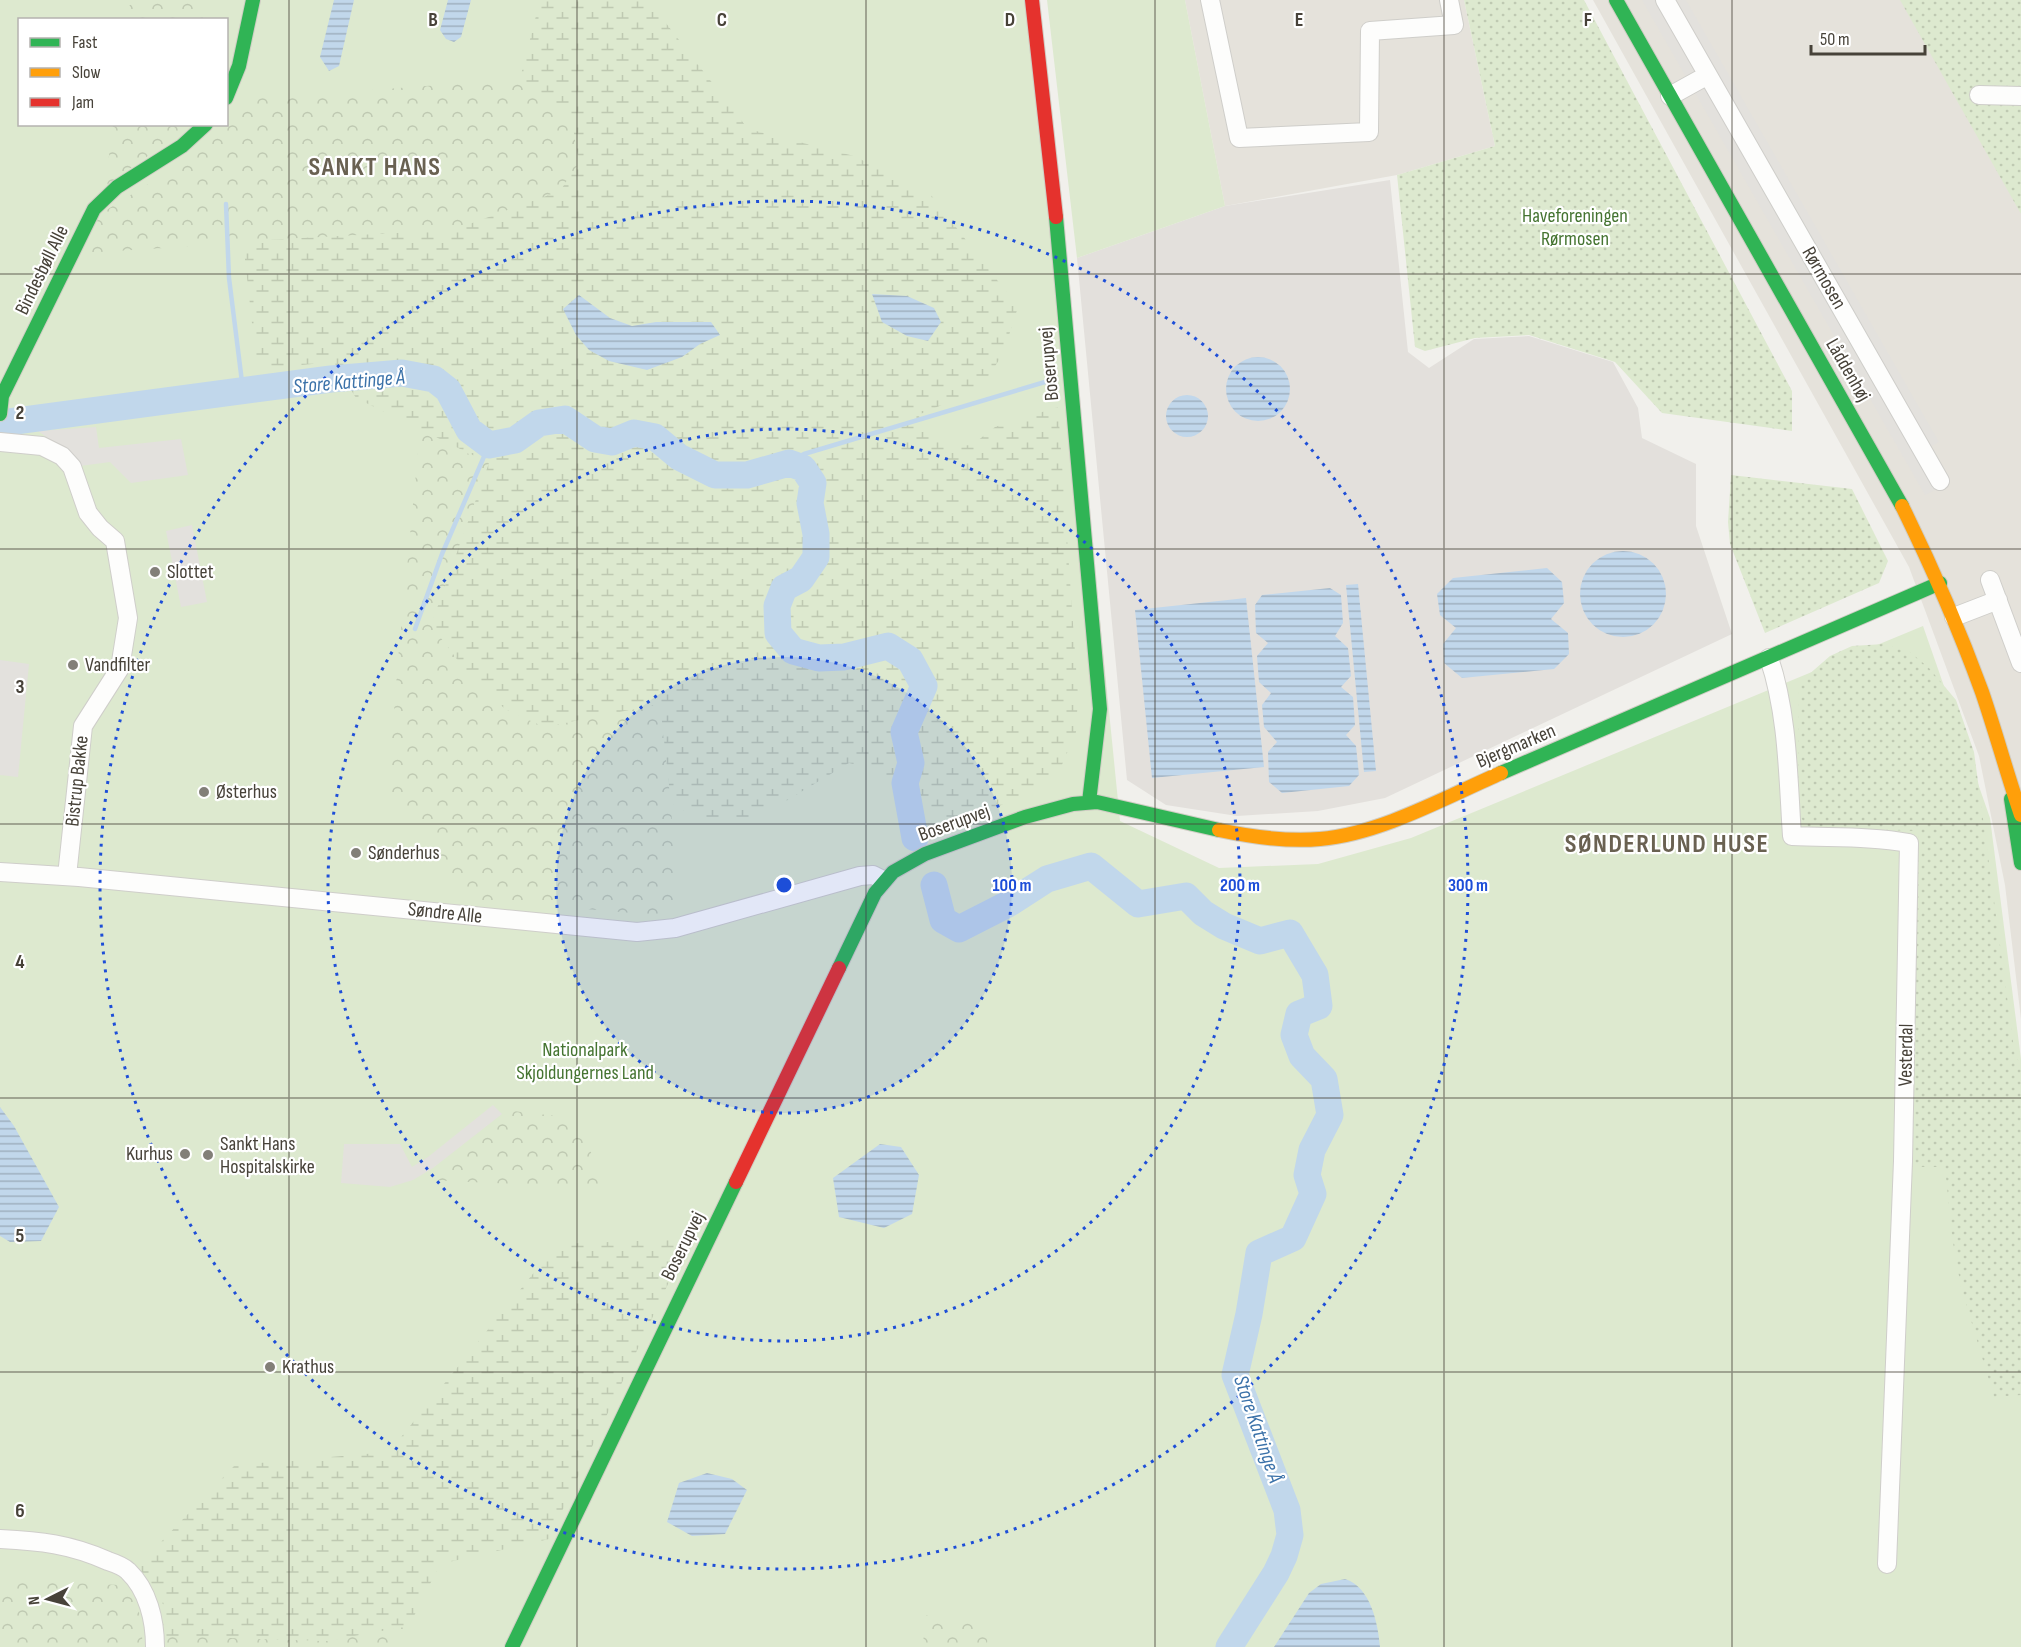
<svg xmlns="http://www.w3.org/2000/svg" width="2021" height="1647" font-family="'Sofia Sans Condensed',sans-serif">
<style>
.residential{fill:#e5e2db}
.industrial{fill:#e3e0dc}
.green{fill:#dde9cf;fill-rule:evenodd}
.forest{fill:url(#forest-crowns)}
.wetland{fill:url(#wetland-marsh);fill-rule:evenodd}
.garden{fill:url(#garden-dots)}
.parking{fill:#e3e1dd}
.water{fill:url(#water-rules)}
.lines{fill:none;stroke-linecap:round;stroke-linejoin:round}
.stream{stroke:#c1d7eb;stroke-width:4.5}
.river{stroke:#c1d7eb;stroke-width:27}
.street-casing{stroke:#cfceca;stroke-width:20}
.fast-casing{stroke:#d0cdc4;stroke-width:16}
.slow-casing{stroke:#d0cdc4;stroke-width:16}
.jam-casing{stroke:#d0cdc4;stroke-width:16}
.street{stroke:#fdfdfc;stroke-width:18}
.fast{stroke:#30b455;stroke-width:14}
.slow{stroke:#ff9f0a;stroke-width:14}
.jam{stroke:#e5322d;stroke-width:14}
.grid{fill:none;stroke:#474239;stroke-width:1.5;stroke-opacity:0.55}
.ring{fill:none;stroke:#1d4ed8;stroke-width:3;stroke-dasharray:3 6}
.poi-dot{fill:#827f78;stroke:#fff;stroke-width:2}
.labels{text-anchor:middle;dominant-baseline:central;stroke-width:4.5;stroke-linejoin:round;paint-order:stroke}
.park-label{font-size:20px;fill:#457431;stroke:#fff}
.street-label{font-size:20px;fill:#474239;stroke:#fff}
.poi-label{font-size:20px;fill:#474239;stroke:#fff;text-anchor:start}
.water-label{font-size:21px;font-style:italic;fill:#3b72a9;stroke:#fff}
.district-label{font-size:26px;font-weight:bold;letter-spacing:1.5px;fill:#696151;stroke:#fff}
.grid-label{font-size:20px;text-anchor:middle;font-weight:bold;fill:#474239;stroke:#fff;stroke-width:4.5;stroke-linejoin:round;paint-order:stroke}
.centre{fill:#1d4ed8;stroke:#fff;stroke-width:3}
.ring-label{font-size:18px;text-anchor:middle;font-weight:bold;fill:#1d4ed8;stroke:#fff;stroke-width:4.5;stroke-linejoin:round;paint-order:stroke}
</style>
<defs>
<pattern id="forest-crowns" width="20" height="18" patternUnits="userSpaceOnUse" patternTransform="scale(1.5)"><rect width="20" height="18" fill="#dde9cf"/><path d="M2 6a3 3 0 1 1 6 0M12 15a3 3 0 1 1 6 0" fill="none" stroke="#bfc9b2"/></pattern>
<pattern id="wetland-marsh" width="20" height="14" patternUnits="userSpaceOnUse" patternTransform="scale(1.5)"><rect width="20" height="14" fill="#dde9cf"/><path d="M1 5h8M5 5V1M11 12h8M15 12V8" fill="none" stroke="#bfc9b2"/></pattern>
<pattern id="garden-dots" width="8" height="8" patternUnits="userSpaceOnUse" patternTransform="scale(1.5)"><rect width="8" height="8" fill="#dde9cf"/><path d="M2 2h.1M6 6h.1" fill="none" stroke="#bfc9b2" stroke-width="1.8" stroke-linecap="round"/></pattern>
<pattern id="water-rules" width="6" height="5" patternUnits="userSpaceOnUse" patternTransform="scale(1.5)"><rect width="6" height="5" fill="#c1d7eb"/><path d="M0 2.5h6" fill="none" stroke="#9fb0bf"/></pattern>
</defs>
<rect width="100%" height="100%" fill="#f1f0ec"/>
<path class="residential" d="M1185 0H1464L1495 146 1397 175 1225 206Z
M1593 0H2021V1019L2005 885 1979 756 1909 567Z"/>
<path class="industrial" d="M1390 180 1408 352 1429 368 1474 339 1529 336 1613 362 1638 408 1642 438 1696 464V526L1732 634 1385 798 1318 811 1237 816 1166 805 1127 780 1077 258 1225 206Z"/>
<path class="green" d="M0 0H1038L1120 821 1219 868 1318 864 1411 838 1923 626 1990 818 2021 1059V1647H0ZM20 20H226V124H20Z
M1047 0H1185L1225 206 1077 258Z"/>
<path class="forest" d="M136 0H211L202 19H122V12Z
M520 79 572 121 579 163 560 191 453 230 84 253 100 214 198 153 252 99Z
M113 125H192L105 186Z
M420 432 489 463 431 625 544 727 660 704 671 803 676 913 655 915 469 899 427 834 388 789 399 648Z
M513 1111 556 1116 584 1138 598 1167 605 1189 431 1180Z
M0 1580 120 1585 131 1592 140 1615 143 1647H0Z
M925 1615 988 1627 987 1647H923Z
M409 1626 399 1647H163V1636L327 1641Z"/>
<path class="wetland" d="M540 0H648L748 129 854 156 931 195 1018 307 1003 354 980 389 918 415 943 447 972 445 995 427 1058 407 1078 696 1076 732 1061 767 1036 791 947 827 876 769 849 763 756 819 700 820 671 803 660 704 544 727 505 709 469 675 431 625 489 463 356 398 334 362 257 369 243 241 453 230 560 191 579 163 572 121 520 79ZM580 296 610 318 632 326 679 321 700 344 682 357 563 309Z
M689 1239 549 1539 440 1564 409 1626 327 1641 163 1636 164 1606 151 1583 137 1567 235 1465 389 1452 557 1244Z"/>
<path class="garden" d="M1464 0H1584L1792 391V431L1662 413 1615 362 1529 335 1475 338 1425 351 1415 347 1397 175 1495 146Z
M1900 0H2021V214Z
M1731 475 1852 489 1888 561 1879 583 1765 633 1730 544 1728 522Z
M1884 644 1910 652 1929 668 1956 700 1974 752 2015 1056 2021 1064V1395L1994 1397 1961 1287 1952 1237 1945 1167H1909L1919 831 1809 828 1798 814 1799 683 1830 656 1852 646Z"/>
<path class="parking" d="M1642 0H1686L1939 442 1930 447 1950 483 1925 495Z
M96 427 99 448 181 439 188 475 131 483 110 462 80 466 73 456 38 431Z
M192 525 207 602 181 607 166 531Z
M0 660 29 664 18 777 0 775Z
M493 1105 502 1114 433 1168 413 1180 390 1187 341 1183 344 1144H400L412 1167 428 1157Z"/>
<path class="water" d="M334 0H354L339 66 329 71 320 57Z
M448 0H471L461 37 454 42 446 39 440 30Z
M872 294 907 296 934 308 941 322 928 341 907 336 882 322Z
M579 295 610 318 632 326 656 322H711L720 335 700 344 682 357 647 370 609 361 589 350 576 335 563 309Z
M1226 389a32 32 0 1 1 64 0a32 32 0 1 1-64 0Z
M1166 416a21 21 0 1 1 42 0a21 21 0 1 1-42 0Z
M1580 594a43 43 0 1 1 86 0a43 43 0 1 1-86 0Z
M1547 568 1562 582 1564 603 1551 619 1568 633 1569 654 1554 669 1462 678 1444 663 1443 644 1456 628 1440 615 1437 594 1453 578Z
M1358 584 1376 771 1364 772 1346 585Z
M1330 588 1341 595 1343 623 1335 636 1348 648 1351 676 1341 687 1353 697 1355 725 1346 735 1356 746 1359 775 1349 786 1282 793 1269 782 1268 752 1277 742 1264 727 1262 705 1271 693 1259 682 1257 656 1268 643 1256 633 1255 605 1262 595Z
M1246 598 1264 767 1152 778 1135 610Z
M0 1107 14 1126 59 1207 41 1241 10 1242 0 1236Z
M880 1144 901 1147 919 1175 912 1214 884 1228 839 1217 833 1178Z
M707 1473 732 1479 747 1490 725 1534 692 1536 667 1522 679 1483Z
M1345 1579C1371 1587 1378 1624 1380 1647H1274L1309 1593 1321 1584Z"/>
<g class="lines">
<path class="stream" d="M226 204 229 278 243 390
M789 463 804 454 1055 379
M415 629 442 554 489 445"/>
<path class="river" d="M0 423 331 379 402 373 434 379 448 390 469 430 489 445 515 440 539 423 565 419 595 439 612 442 634 433 655 437 679 457 715 475H747L789 463 803 468 813 483 810 503 816 534V557L801 579 784 588 777 606 778 633 793 651 819 658 844 657 888 646 910 660 924 686 904 732 911 763 905 783 915 838
M934 885 943 920 959 929 1008 904 1047 879 1091 866 1138 904 1186 896 1203 913 1224 926 1260 941 1290 933 1315 975 1319 1006 1299 1014 1294 1035 1302 1056 1324 1079 1330 1115 1312 1150 1307 1175 1313 1194 1293 1238 1259 1253 1249 1314 1235 1375 1287 1510 1290 1535 1284 1556 1276 1573 1229 1647"/>
<g class="street-casing">
<path id="street" d="M1210 0 1239 138 1369 132 1370 31 1454 25 1449 0
M1665 0 1940 481
M1979 95 2021 96
M1670 96 1708 75
M0 442 42 446 62 456 72 467 88 513 100 528 115 541 128 618 120 668 83 726 67 876
M1990 580 2021 663
M1954 617 1998 600
M1769 658C1788 714 1788 777 1792 836 1831 838 1870 836 1909 843L1903 1161 1887 1564
M0 872 79 877 637 932 675 928 860 876 873 875 883 880
M0 1539C40 1541 70 1544 108 1561 114 1563 123 1566 128 1571 148 1590 155 1620 155 1647"/>
</g>
<g class="fast-casing">
<path id="fast" d="M1616 0 1902 506
M226 98 239 66 253 0
M1056 217 1100 709 1089 802
M0 414 2 396 94 209 117 187 182 146 206 124
M1501 773 1940 583
M2011 799 2021 863
M839 968 875 893 893 872 925 854 1025 817 1073 804 1097 802 1219 830
M512 1647 736 1182"/>
</g>
<g class="slow-casing">
<path id="slow" d="M1902 506C1932 567 1959 629 1982 692 1996 733 2007 774 2021 815
M1219 830C1252 837 1286 842 1320 839 1380 834 1446 797 1501 773"/>
</g>
<g class="jam-casing">
<path id="jam" d="M1032 0 1056 217
M736 1182 839 968"/>
</g>
<use href="#street" class="street"/>
<use href="#fast" class="fast"/>
<use href="#slow" class="slow"/>
<use href="#jam" class="jam"/>
</g>
<path class="grid" d="M289 0V1647M577 0V1647M866 0V1647M1155 0V1647M1444 0V1647M1732 0V1647M0 274H2021M0 549H2021M0 824H2021M0 1098H2021M0 1372H2021"/>
<circle cx="784" cy="885" r="228" fill="#1d4ed8" fill-opacity=".12"/>
<g class="ring">
<circle cx="784" cy="885" r="228"/>
<circle cx="784" cy="885" r="456"/>
<circle cx="784" cy="885" r="684"/>
</g>
<g class="poi-dot">
<circle cx="155" cy="572" r="6"/>
<circle cx="73" cy="665" r="6"/>
<circle cx="204" cy="792" r="6"/>
<circle cx="356" cy="853" r="6"/>
<circle cx="185" cy="1154" r="6"/>
<circle cx="208" cy="1155" r="6"/>
<circle cx="270" cy="1367" r="6"/>
</g>
<g class="labels">
<g class="park-label">
<text x="1575" y="216">Haveforeningen<tspan x="1575" dy="23">Rørmosen</tspan></text>
<text x="585" y="1050">Nationalpark<tspan x="585" dy="23">Skjoldungernes Land</tspan></text>
</g>
<g class="street-label">
<text transform="translate(42 270) rotate(-64)">Bindesbøll Alle</text>
<text transform="translate(1824 278) rotate(60)">Rørmosen</text>
<text transform="translate(1049 364) rotate(-95)">Boserupvej</text>
<text transform="translate(1848 370) rotate(60)">Låddenhøj</text>
<text transform="translate(1516 746) rotate(-23)">Bjergmarken</text>
<text transform="translate(77 781) rotate(-84)">Bistrup Bakke</text>
<text transform="translate(954 823) rotate(-20)">Boserupvej</text>
<text transform="translate(445 913) rotate(6)">Søndre Alle</text>
<text transform="translate(1906 1055) rotate(-89)">Vesterdal</text>
<text transform="translate(683 1246) rotate(-64)">Boserupvej</text>
</g>
<g class="poi-label">
<text x="167" y="572">Slottet</text>
<text x="85" y="665">Vandfilter</text>
<text x="216" y="792">Østerhus</text>
<text x="368" y="853">Sønderhus</text>
<text x="220" y="1144">Sankt Hans<tspan x="220" dy="23">Hospitalskirke</tspan></text>
<text x="173" y="1154" text-anchor="end">Kurhus</text>
<text x="282" y="1367">Krathus</text>
</g>
<g class="water-label">
<text transform="translate(349 382) rotate(-5)">Store Kattinge Å</text>
<text transform="translate(1258 1429) rotate(71)">Store Kattinge Å</text>
</g>
<g class="district-label">
<text x="375" y="167">SANKT HANS</text>
<text x="1667" y="844">SØNDERLUND HUSE</text>
</g>
</g>
<g class="grid-label">
<text x="433" y="26">B</text>
<text x="722" y="26">C</text>
<text x="1010" y="26">D</text>
<text x="1299" y="26">E</text>
<text x="1588" y="26">F</text>
<text x="20" y="419">2</text>
<text x="20" y="693">3</text>
<text x="20" y="968">4</text>
<text x="20" y="1242">5</text>
<text x="20" y="1517">6</text>
</g>
<circle cx="784" cy="885" r="9" class="centre"/>
<g class="ring-label">
<text x="1012" y="891">100 m</text>
<text x="1240" y="891">200 m</text>
<text x="1468" y="891">300 m</text>
</g>
<rect x="18" y="18" width="210" height="108" fill="#ffffff" stroke="#b5b3b0" stroke-width="1.5"/>
<rect x="30" y="38" width="30" height="9" fill="#30b455" stroke="#b5b3b0" stroke-width="1.5"/>
<text x="72" y="48" font-size="18" fill="#474239">Fast</text>
<rect x="30" y="68" width="30" height="9" fill="#ff9f0a" stroke="#b5b3b0" stroke-width="1.5"/>
<text x="72" y="78" font-size="18" fill="#474239">Slow</text>
<rect x="30" y="98" width="30" height="9" fill="#e5322d" stroke="#b5b3b0" stroke-width="1.5"/>
<text x="72" y="108" font-size="18" fill="#474239">Jam</text>
<g transform="translate(48 1599) rotate(264)" stroke="#ffffff" stroke-width="4.5" paint-order="stroke">
<path d="M0-4.5L10 22L0 15L-10 22Z" fill="#474239"/>
<text y="-9" font-size="16" font-weight="bold" text-anchor="middle" fill="#474239">N</text>
</g>
<path d="M1811 45v9h114v-9" fill="none" stroke="#474239" stroke-width="3"/>
<text x="1820" y="45" font-size="18" fill="#474239" stroke="#ffffff" stroke-width="4.5" paint-order="stroke">50 m</text>
</svg>
